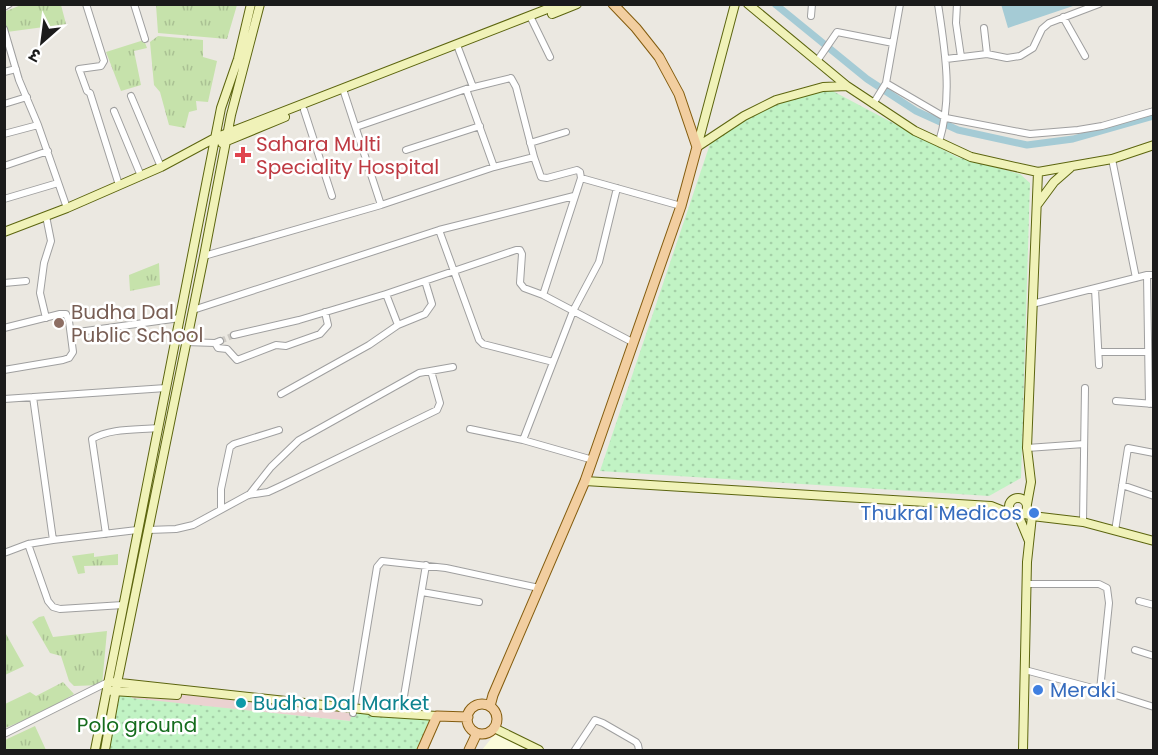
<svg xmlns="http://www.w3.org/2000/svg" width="1158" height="755" font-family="Poppins,'Noto Sans Devanagari',sans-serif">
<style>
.commercial{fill:#ebd2d1}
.education{fill:#fbfbda}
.grass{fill:url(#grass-tufts)}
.park{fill:url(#park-dots)}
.water{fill:#a5cbd5}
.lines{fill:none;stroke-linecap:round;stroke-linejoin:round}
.canal{stroke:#a5cbd5;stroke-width:7}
.street-tunnel{stroke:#ccc9c3;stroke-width:6;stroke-dasharray:6 3;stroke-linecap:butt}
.street-casing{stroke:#9f9f9f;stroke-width:8}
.secondary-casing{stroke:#5c650f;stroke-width:10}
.primary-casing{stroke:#835c0e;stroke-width:11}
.street{stroke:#fff;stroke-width:6}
.secondary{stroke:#f0f2b8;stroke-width:8}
.primary{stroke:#f2cea0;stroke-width:9}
.health-dot{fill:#e0444e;stroke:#fff;stroke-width:2}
.education-dot{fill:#8d6e63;stroke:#fff;stroke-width:2}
.shop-dot{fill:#3f7fe0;stroke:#fff;stroke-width:2}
.culture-dot{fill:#0f9aa8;stroke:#fff;stroke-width:2}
.labels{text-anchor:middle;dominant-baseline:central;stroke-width:5;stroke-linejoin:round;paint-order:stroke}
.health-label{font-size:20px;fill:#be3a42;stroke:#fff;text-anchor:start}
.education-label{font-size:20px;fill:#785e54;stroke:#fff;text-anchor:start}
.shop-label{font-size:20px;fill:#366cbe;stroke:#fff;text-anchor:end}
.culture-label{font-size:20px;fill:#0d838f;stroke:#fff;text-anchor:start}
.park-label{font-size:20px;fill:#156c1c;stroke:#fff}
</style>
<defs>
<pattern id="grass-tufts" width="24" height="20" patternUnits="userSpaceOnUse" patternTransform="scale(1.5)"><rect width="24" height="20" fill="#c6e2ab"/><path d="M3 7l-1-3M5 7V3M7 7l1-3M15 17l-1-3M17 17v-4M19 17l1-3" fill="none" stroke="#aac193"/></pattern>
<pattern id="park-dots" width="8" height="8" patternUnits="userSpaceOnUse" patternTransform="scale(1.5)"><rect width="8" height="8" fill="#c1f3c4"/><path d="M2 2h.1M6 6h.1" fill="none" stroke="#a5d0a8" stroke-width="1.8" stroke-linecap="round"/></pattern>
</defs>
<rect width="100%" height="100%" fill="#ebe8e1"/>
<path class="commercial" d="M132 685 353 707 351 721 132 699Z"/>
<path class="education" d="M498 730 536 750H482Z"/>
<path class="grass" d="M21 5H61L66 24 7 32 4 12Z
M156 5V4L237 5 227 39 158 33Z
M158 36 203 40V57L217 61 208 102 196 101 197 110 189 112 185 128 169 125 160 92 154 85 150 42Z
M144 40 147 48 134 51 141 85 121 91 106 52Z
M159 263 160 285 130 291 129 275Z
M94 553V557L118 554V565L84 566 85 573 78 574 72 556Z
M44 616 53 637 107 631 102 685 74 686 69 681 61 656 50 653 32 622 39 617Z
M6 634 24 666 5 675 4 635Z
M63 682 74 694 40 714 5 728V704L30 692 36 696Z
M35 726 46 750H5V740Z"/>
<path class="park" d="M827 88 957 157 1020 174 1030 183 1021 478 989 496 600 471 711 141 774 104Z
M111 689 132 693 131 698 350 721 353 707 433 715 419 750H101Z"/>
<path class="water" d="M1001 4H1076V5L1008 28Z"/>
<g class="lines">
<path class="canal" d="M775 4 867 79 916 111 958 130 1027 145 1073 139 1154 116"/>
<path class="street-tunnel" d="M220 341 234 335"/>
<g class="street-casing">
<path id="street" d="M86 4 104 61 101 66 79 69 87 91 90 93 119 185
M134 4 145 39
M938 4C945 50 953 97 939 142
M957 4 956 23 961 57
M4 7 9 4
M530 16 550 57
M811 16 812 4
M1063 17 1085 56
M984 28 987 54
M4 29 19 80 38 125 67 208
M457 45 473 87
M946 59 987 54 1007 58 1020 56 1033 48 1042 29 1049 23 1099 4
M817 61 837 32 893 43
M4 72 16 69
M886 83 946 118 1030 134 1078 130 1102 126 1154 111
M343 89 381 205
M466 89 494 167
M131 96 161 167
M4 104 27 97
M873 104 886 83 900 4
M304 110 332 196
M114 111 141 176
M356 127 466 89 511 78 516 87 534 157 541 177 547 178 577 170 580 172 581 178 681 206
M4 134 38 125
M530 143 566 132
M406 150 480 126
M1112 159 1136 278
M4 166 48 151
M581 178 543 295 634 343
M4 199 58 183
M439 230 479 340 483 344 553 362
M204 256 381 205 494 167 534 157
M4 283 26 281
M1095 289 1099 365
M386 294 398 325
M1032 304 1147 275
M193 310 439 230 574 196
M46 318 40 293 44 263 51 241 46 216
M4 328 60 314H66L69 321 73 352 69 358 63 360 4 370
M71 333 180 318
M234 335 299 320 386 294 516 250H520L522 254 520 283 524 288 543 295
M186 342 215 343 220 341
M215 343 218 348 227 349 237 360 276 345 286 346 320 334 328 325 325 312
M1099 352H1148
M281 394 369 345 398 325 425 314 432 304 425 281
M33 397 53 540
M4 399 166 388
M1116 401 1154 404
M1149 404 1147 275H1154
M470 429 523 440 593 460
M523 440 573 311 599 262 617 188
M1027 448 1084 444
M1122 485 1154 496
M249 495 271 467 299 440 419 373 453 367
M221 509V489L230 447 234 444 279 430
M1083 522 1085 388
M148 530 176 529 193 525 248 495 268 492 281 486 437 410 440 403 431 371
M1115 531 1128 448 1154 453
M106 534 92 439C110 428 137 430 158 428
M4 553 28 544
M1027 584H1099L1107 588 1109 603 1100 690
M422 592 479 602
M1139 601 1154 605
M123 605 60 609 53 607 48 601 28 544 53 540 137 530
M1135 650 1154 656
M1025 670 1100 690 1154 707
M353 713 377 567 382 561 446 568 539 588
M401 714 426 565
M4 734 108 682
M575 750 595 720 603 723 636 742 638 745 639 750"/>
</g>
<g class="secondary-casing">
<path id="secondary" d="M748 4 847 86
M552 14 577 4
M222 143 285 117
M697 147 744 116 776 100 823 87 847 86 915 131 971 157 1038 172
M697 147 735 4
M1037 205 1054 182 1070 168
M4 232 67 208 161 167 215 138 560 4
M585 481 991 506 1011 514
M1009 507a9 9 0 1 1 18 0a9 9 0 1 1-18 0Z
M1027 504 1031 482 1027 448 1038 172 1112 159 1154 145
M1025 514 1032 516 1083 522 1154 541
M1019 517 1029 541
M111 682 370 710 373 712 437 716
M112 691 177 695
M494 728 539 750
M95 750 221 108 238 59 251 4
M105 750 117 683 204 256 231 115 260 4
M1023 750 1027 562 1032 516"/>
</g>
<g class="primary-casing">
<path id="primary" d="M467 719a15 15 0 1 1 30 0a15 15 0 1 1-30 0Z
M490 706 493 695 585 481 681 206 697 147 679 94 659 57 636 28 613 4
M422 750 437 716 468 717
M469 750 477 733"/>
</g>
<use href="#street" class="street"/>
<use href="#secondary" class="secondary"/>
<use href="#primary" class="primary"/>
</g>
<path class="health-dot" d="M240 146h6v6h6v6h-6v6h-6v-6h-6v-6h6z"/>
<circle class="education-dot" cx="59" cy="323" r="6"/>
<g class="shop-dot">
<circle cx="1034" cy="513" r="6"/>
<circle cx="1038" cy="690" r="6"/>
</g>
<circle class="culture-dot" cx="241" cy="703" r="6"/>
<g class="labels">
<g class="health-label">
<text x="256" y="144">Sahara Multi<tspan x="256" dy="23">Speciality Hospital</tspan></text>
</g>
<g class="education-label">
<text x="71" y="312">Budha Dal<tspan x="71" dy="23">Public School</tspan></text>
</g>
<g class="shop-label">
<text x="1022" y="513">Thukral Medicos</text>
<text x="1050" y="690" text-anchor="start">Meraki</text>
</g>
<g class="culture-label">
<text x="253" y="703">Budha Dal Market</text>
</g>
<g class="park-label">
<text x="137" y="725">Polo ground</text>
</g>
</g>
<rect width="1158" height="755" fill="none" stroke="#1b1b1b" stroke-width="12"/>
<g transform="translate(42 42) rotate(208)" stroke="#ffffff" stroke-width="4.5" paint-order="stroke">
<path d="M0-4.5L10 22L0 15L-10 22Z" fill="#1b1b1b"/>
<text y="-9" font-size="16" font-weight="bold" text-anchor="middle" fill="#1b1b1b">उ</text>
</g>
</svg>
